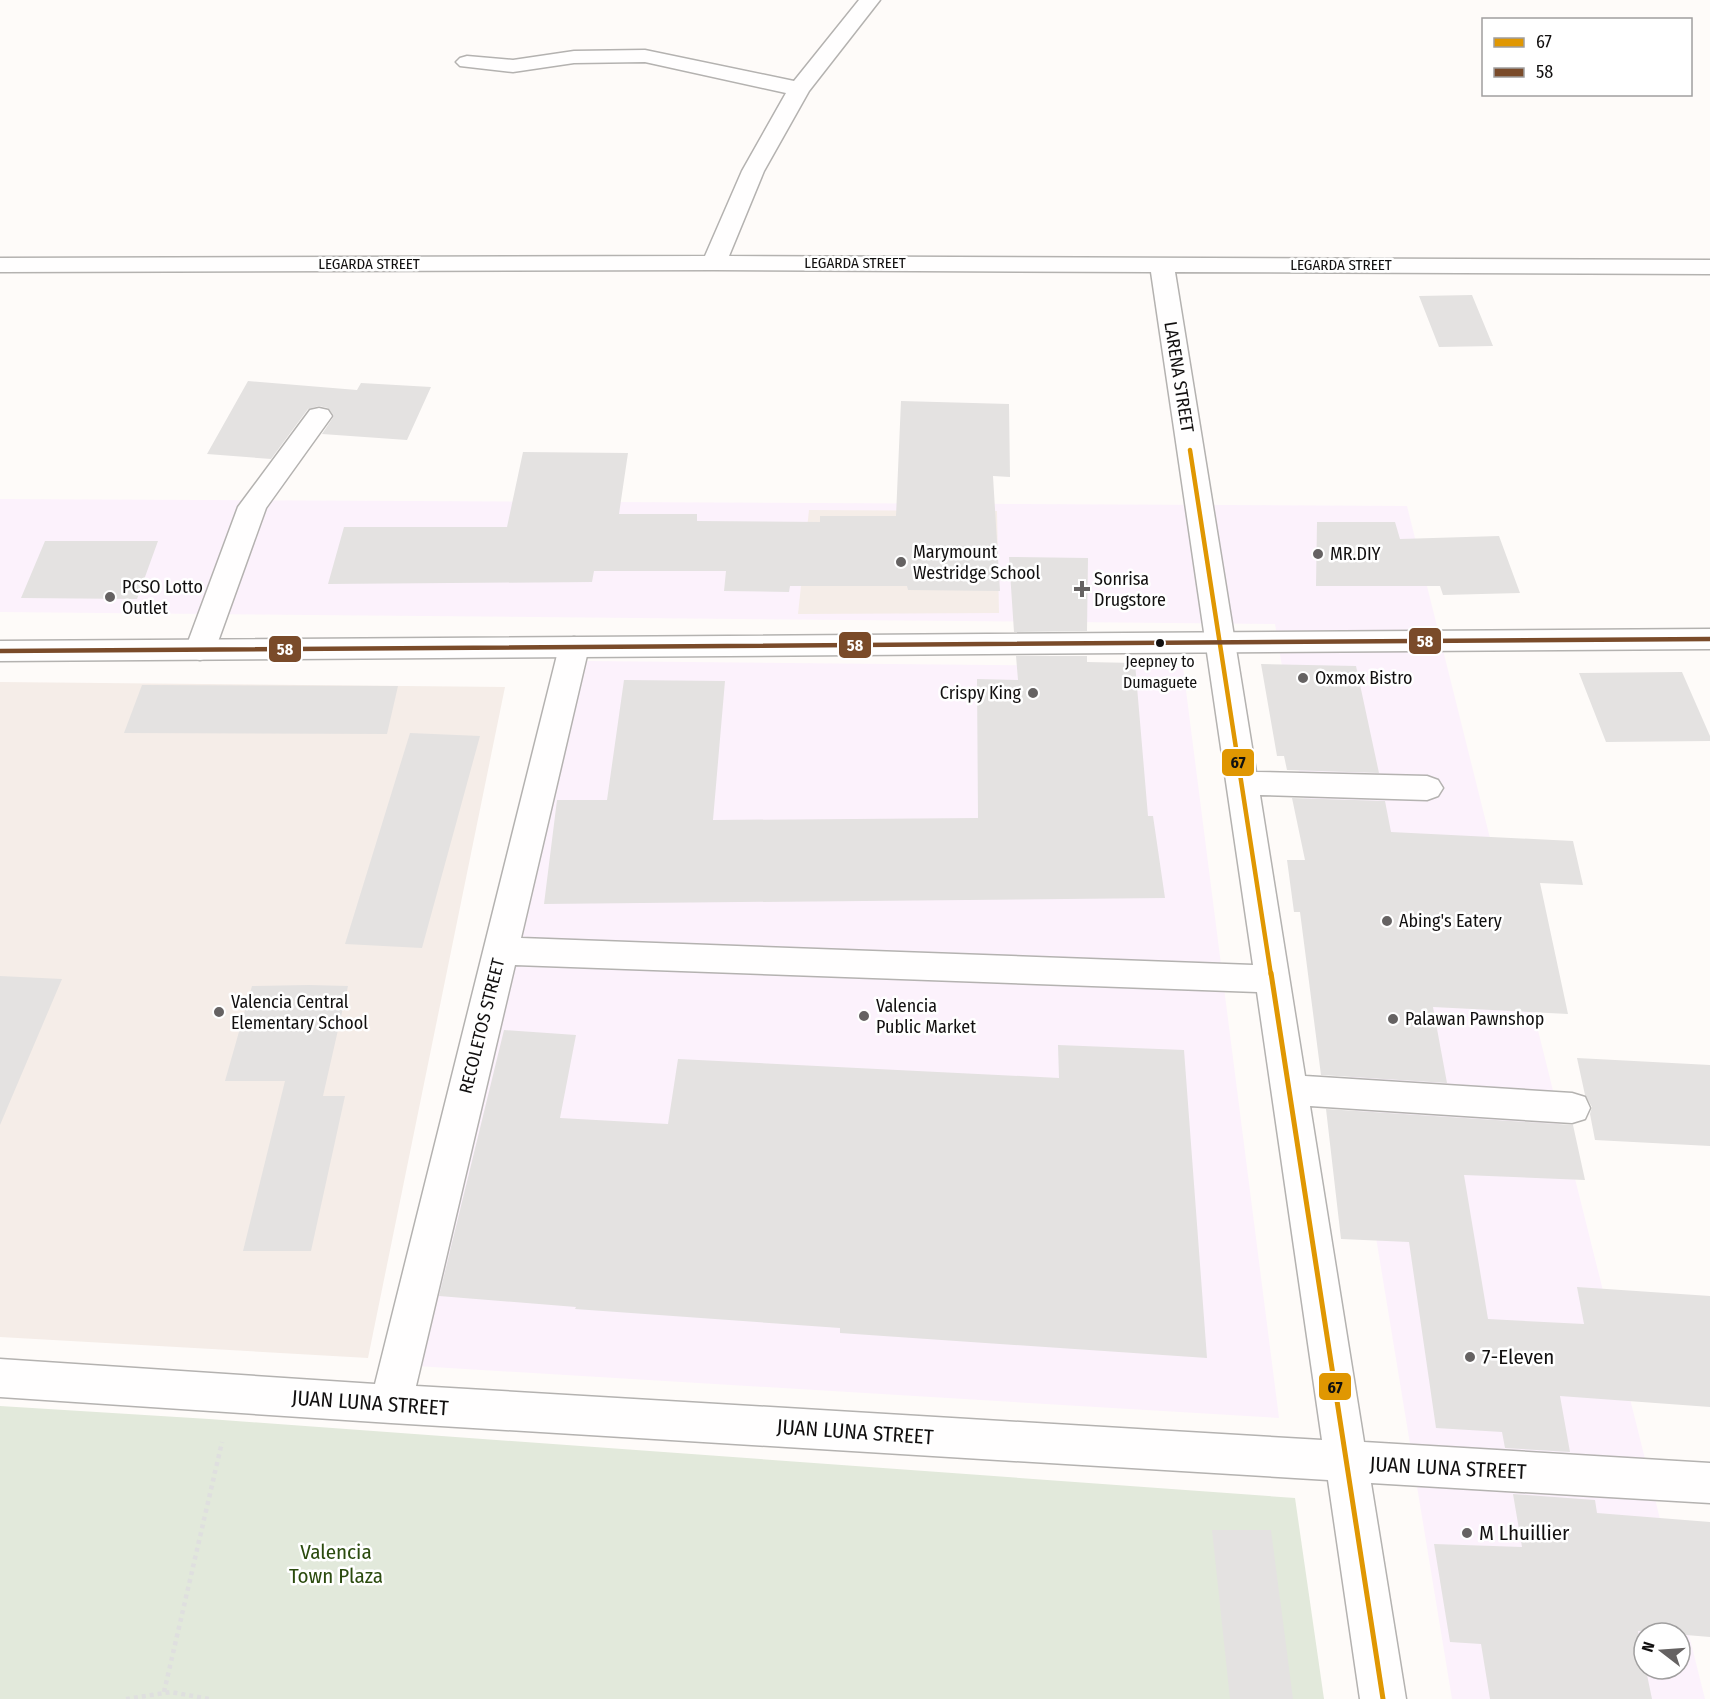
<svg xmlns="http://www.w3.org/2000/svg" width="1710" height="1699" font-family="'Fira Sans Condensed',sans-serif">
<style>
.commercial{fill:#fcf2fc;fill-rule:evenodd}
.built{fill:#f5ede8}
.green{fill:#e2e9db}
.building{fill:#e4e2e1}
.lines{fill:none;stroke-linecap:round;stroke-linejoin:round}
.minor-casing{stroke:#b4b2b0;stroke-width:3}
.major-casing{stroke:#b4b2b0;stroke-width:3}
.path{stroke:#dfdfdf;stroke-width:4.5;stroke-dasharray:4 4;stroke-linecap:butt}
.minor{fill:#fffefe;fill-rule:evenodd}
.major{fill:#fffefe;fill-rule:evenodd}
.bus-1-far1-casing{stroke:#fff;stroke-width:9}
.bus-1-casing{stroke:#fff;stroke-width:10}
.bus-2-casing{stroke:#fff;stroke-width:9}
.bus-1-far1{stroke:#e09702;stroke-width:4.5}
.bus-1{stroke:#e09702;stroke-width:5}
.bus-2{stroke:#7a4b2a;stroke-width:4.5}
.poi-dot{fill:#656262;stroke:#fff;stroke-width:2}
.bus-dot{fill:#121010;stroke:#fff;stroke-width:2}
.labels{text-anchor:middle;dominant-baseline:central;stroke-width:5;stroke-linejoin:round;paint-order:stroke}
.far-street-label{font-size:15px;fill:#121010;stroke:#fff}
.bus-label{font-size:16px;fill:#121010;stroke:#fff}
.street-label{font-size:18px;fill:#121010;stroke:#fff}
.poi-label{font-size:18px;fill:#121010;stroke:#fff;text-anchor:start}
.near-poi-label{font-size:21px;fill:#121010;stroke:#fff;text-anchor:start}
.near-street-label{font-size:21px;fill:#121010;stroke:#fff}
.near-park-label{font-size:21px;fill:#2b4b0e;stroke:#fff}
.line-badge{stroke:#fff;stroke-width:2}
.badge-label{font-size:16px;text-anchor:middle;font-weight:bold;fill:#fff}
.pale-badge-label{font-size:16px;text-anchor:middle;font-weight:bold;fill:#111}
</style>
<rect width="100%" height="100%" fill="#fefbf9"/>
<path class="commercial" d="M0 499 1407 506 1705 1699H1452L1275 624 0 612ZM1644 1633H1680V1669H1644Z
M587 661 1183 667 1279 1418 416 1366Z"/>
<path class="built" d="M809 510 997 511 999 613 798 614Z
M0 682 505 687 368 1358 0 1337Z"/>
<path class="green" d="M0 1406 209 1419 1295 1498 1324 1699H0Z"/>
<path class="building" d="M1472 295 1493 346 1439 347 1419 296Z
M248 381 357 390 361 383 431 387 407 440 322 434 334 416 328 408 319 406 308 409 271 459 207 454Z
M901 401 1009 404 1010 477 993 476 1000 591 908 590 907 586H790L789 592 724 591 726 571H594L592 582 328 584 344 527H507L523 452 628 453 619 514H697V521L820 522V516H896Z
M1317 522H1395L1400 539 1499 536 1520 593 1443 595 1440 586H1316Z
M45 541H158L137 599 21 598Z
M1009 557 1088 558 1087 631 1014 632Z
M1016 656H1087V662L1135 663 1148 816H1153L1165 898 544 904 557 800H607L624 680 725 681 713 820 978 818 977 679 1018 680Z
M1261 664 1356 666 1379 773 1287 770 1284 756H1277Z
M1682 672 1710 736V741L1606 742 1579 673Z
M142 685 398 686 387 734 124 733Z
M410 733 480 736 422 948 345 944Z
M1292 798 1385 801 1391 832 1573 841 1583 885 1540 883 1568 1014 1433 1007 1447 1083 1321 1075 1300 912H1294L1287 860H1305Z
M0 976 62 979 0 1125Z
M309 985 348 986 323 1096H345L311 1251H243L285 1081H225L252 986Z
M504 1030 576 1035 560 1118 668 1124 678 1059 1059 1078 1058 1045 1184 1050 1207 1358 840 1333V1328L575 1309 576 1307 439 1296Z
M1577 1058 1710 1065V1146L1595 1140 1590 1114 1592 1107 1585 1095Z
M1326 1109 1573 1125 1585 1180 1464 1175 1488 1319 1584 1324 1577 1287 1710 1296V1407L1560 1396 1570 1452 1505 1448 1502 1432 1436 1428 1409 1242 1341 1239Z
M1513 1494 1595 1500 1597 1513 1710 1522V1637L1638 1631 1652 1699H1490L1481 1644 1450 1642 1434 1544 1522 1547Z
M1212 1530H1271L1293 1699H1230Z"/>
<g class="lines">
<g class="minor-casing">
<path id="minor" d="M859 0H880L809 91 764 171 729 256 1710 260V274L1175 272 1256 772 1427 776 1438 780 1443 788 1438 796 1427 800 1260 795 1305 1076 1572 1093 1585 1097 1590 1108 1585 1119 1572 1123 1310 1106 1364 1442 1710 1463V1503L1371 1483 1406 1699H1360L1328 1480 391 1423 0 1397V1359L375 1384 559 647 563 640 574 637 585 640 589 647 521 938 1253 965 1151 272 714 270 0 272V258L705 256 742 171 786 93 645 62 574 63 513 72 460 66 456 62 460 58 467 56 513 60 574 51 645 50 794 81ZM515 965 1257 992 1322 1440 416 1386Z
M319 408 328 410 332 416 266 508 215 650 211 657 200 660 189 657 185 650 238 507 310 410Z"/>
</g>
<g class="major-casing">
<path id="major" d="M1710 629V649L0 661V641Z"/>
</g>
<path class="path" d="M164 1692 222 1442
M126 1699 171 1692 209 1699"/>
<use href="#minor" class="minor"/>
<use href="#major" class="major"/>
<g class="bus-1-far1-casing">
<path id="bus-1-far1" d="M1190 450 1271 975"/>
</g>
<g class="bus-1-casing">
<path id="bus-1" d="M1271 973 1383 1699"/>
</g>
<g class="bus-2-casing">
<path id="bus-2" d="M0 651 1710 639"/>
</g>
<use href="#bus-1-far1" class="bus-1-far1"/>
<use href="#bus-1" class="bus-1"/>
<use href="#bus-2" class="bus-2"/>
</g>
<g class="poi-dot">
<circle cx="1318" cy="554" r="6"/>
<circle cx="901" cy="562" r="6"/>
<path d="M1079 580h6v6h6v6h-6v6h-6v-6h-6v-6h6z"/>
<circle cx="110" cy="597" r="6"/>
<circle cx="1303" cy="678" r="6"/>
<circle cx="1033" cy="693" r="6"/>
<circle cx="1387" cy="921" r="6"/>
<circle cx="219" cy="1012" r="6"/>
<circle cx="864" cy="1016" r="6"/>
<circle cx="1393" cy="1019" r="6"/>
<circle cx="1470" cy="1357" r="6"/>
<circle cx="1467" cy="1533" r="6"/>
</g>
<circle class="bus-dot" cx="1160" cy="643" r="5"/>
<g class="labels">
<g class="far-street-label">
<text x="855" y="263">LEGARDA STREET</text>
<text x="369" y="264">LEGARDA STREET</text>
<text x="1341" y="265">LEGARDA STREET</text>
</g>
<g class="bus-label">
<text x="1160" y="661">Jeepney to<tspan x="1160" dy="21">Dumaguete</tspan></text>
</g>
<g class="street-label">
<text transform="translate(1179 377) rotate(81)">LARENA STREET</text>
<text transform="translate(482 1026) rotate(-76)">RECOLETOS STREET</text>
</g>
<g class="poi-label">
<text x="913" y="552">Marymount<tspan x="913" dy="21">Westridge School</tspan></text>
<text x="1330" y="554">MR.DIY</text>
<text x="1094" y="579">Sonrisa<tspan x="1094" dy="21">Drugstore</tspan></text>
<text x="122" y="587">PCSO Lotto<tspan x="122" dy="21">Outlet</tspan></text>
<text x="1315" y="678">Oxmox Bistro</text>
<text x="1021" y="693" text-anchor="end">Crispy King</text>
<text x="1399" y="921">Abing's Eatery</text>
<text x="231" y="1002">Valencia Central<tspan x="231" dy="21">Elementary School</tspan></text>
<text x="876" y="1006">Valencia<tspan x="876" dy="21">Public Market</tspan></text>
<text x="1405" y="1019">Palawan Pawnshop</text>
</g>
<g class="near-poi-label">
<text x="1482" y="1357">7-Eleven</text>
<text x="1479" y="1533">M Lhuillier</text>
</g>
<g class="near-street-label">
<text transform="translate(370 1403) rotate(4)">JUAN LUNA STREET</text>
<text transform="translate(855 1432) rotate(4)">JUAN LUNA STREET</text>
<text transform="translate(1448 1468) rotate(3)">JUAN LUNA STREET</text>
</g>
<g class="near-park-label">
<text x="336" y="1552">Valencia<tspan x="336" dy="24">Town Plaza</tspan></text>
</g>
</g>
<g class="line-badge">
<rect x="1408" y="627" width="34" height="28" rx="6" fill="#7a4b2a"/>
<rect x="838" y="631" width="34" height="28" rx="6" fill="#7a4b2a"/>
<rect x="268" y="635" width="34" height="28" rx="6" fill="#7a4b2a"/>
<rect x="1221" y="748" width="34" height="29" rx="6" fill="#e09702"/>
<rect x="1318" y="1372" width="34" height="29" rx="6" fill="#e09702"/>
</g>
<g class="badge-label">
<text x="1425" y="647">58</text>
<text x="855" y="651">58</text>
<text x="285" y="655">58</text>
</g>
<g class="pale-badge-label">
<text x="1238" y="768">67</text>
<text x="1335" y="1393">67</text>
</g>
<rect x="1482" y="18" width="210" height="78" fill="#ffffff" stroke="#a09f9f" stroke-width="1.5"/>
<rect x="1494" y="38" width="30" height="9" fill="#e09702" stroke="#a09f9f" stroke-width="1.5"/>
<text x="1536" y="48" font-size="18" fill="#121010">67</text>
<rect x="1494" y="68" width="30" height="9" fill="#7a4b2a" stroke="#a09f9f" stroke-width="1.5"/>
<text x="1536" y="78" font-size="18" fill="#121010">58</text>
<g transform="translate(1662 1651) rotate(287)"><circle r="28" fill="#ffffff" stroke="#a09f9f" stroke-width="1.5"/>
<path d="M0-4.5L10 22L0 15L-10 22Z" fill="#656262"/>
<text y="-9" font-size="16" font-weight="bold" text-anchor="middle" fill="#121010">N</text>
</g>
</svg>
